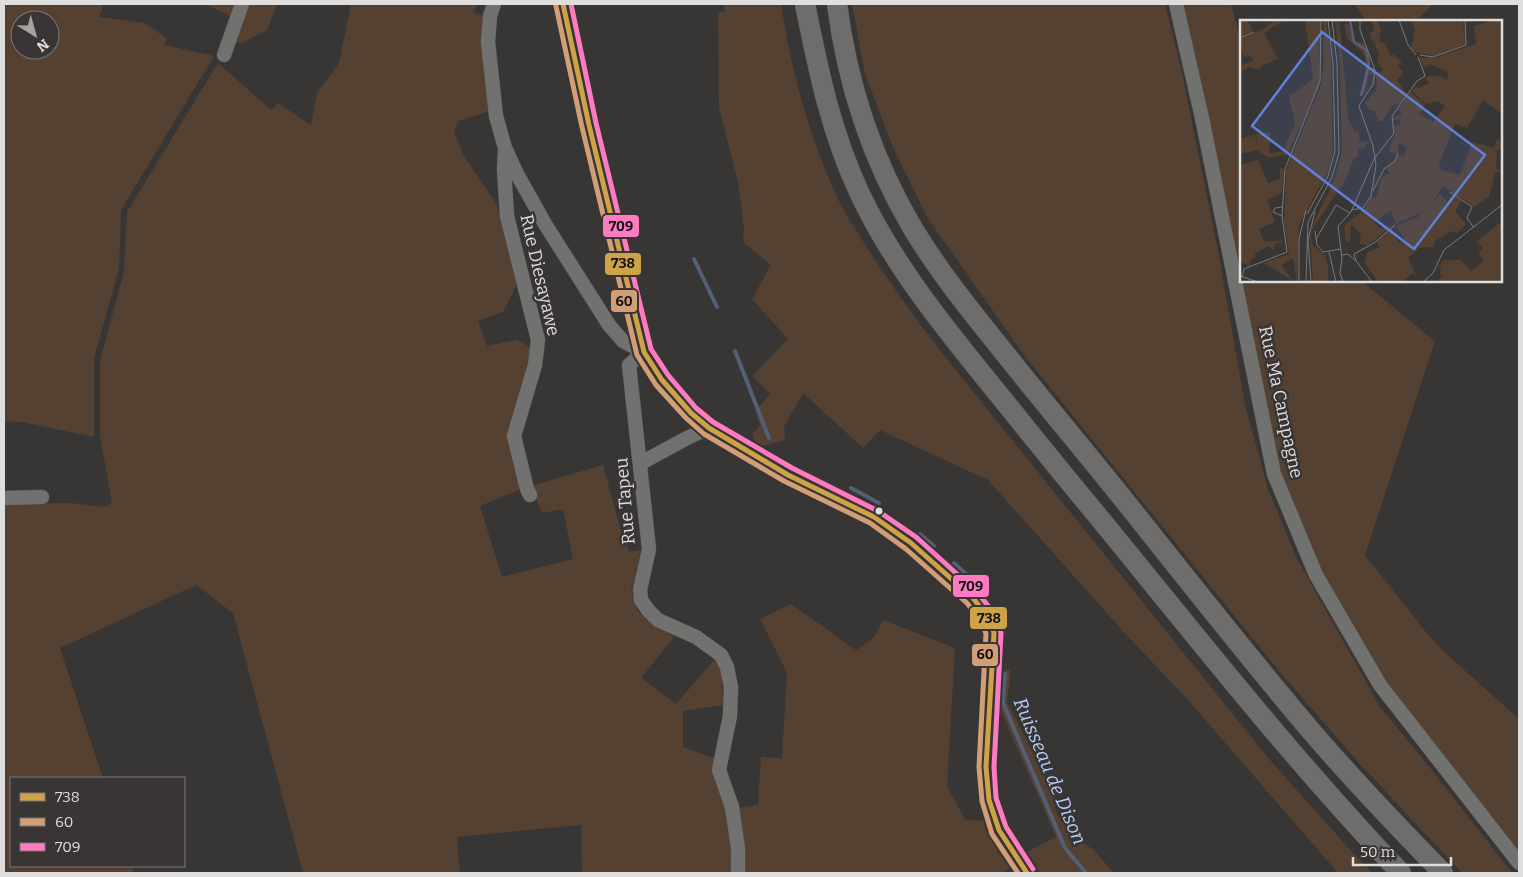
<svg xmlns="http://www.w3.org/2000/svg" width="1523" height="877" font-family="Bitter,serif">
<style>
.green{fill:#544132;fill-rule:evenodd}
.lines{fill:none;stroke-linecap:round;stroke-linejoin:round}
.stream{stroke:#535f74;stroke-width:4}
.minor-casing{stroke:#555453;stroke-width:15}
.highway-casing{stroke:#555453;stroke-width:21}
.minor{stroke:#717170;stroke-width:14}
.highway{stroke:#6e6d6c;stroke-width:20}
.bus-1-casing{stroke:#383534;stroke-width:9}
.bus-2-casing{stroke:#383534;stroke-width:9}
.bus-3-casing{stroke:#383534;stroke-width:9}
.bus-1{stroke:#cea348;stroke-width:5}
.bus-2{stroke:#d29e76;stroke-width:5}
.bus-3{stroke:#fe7ac1;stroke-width:5}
.bus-dot{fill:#dfdedc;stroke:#383534;stroke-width:2}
.labels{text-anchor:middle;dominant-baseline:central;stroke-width:5;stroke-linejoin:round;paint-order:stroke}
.street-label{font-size:18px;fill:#dfdedc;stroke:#383534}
.water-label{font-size:19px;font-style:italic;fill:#b6d0fe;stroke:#383534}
.inset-river{fill:none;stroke:#535f74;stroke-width:2.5}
.inset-road{fill:none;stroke:#7a7978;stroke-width:1}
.view{fill:#6180d9;fill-opacity:0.15;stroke:#6180d9;stroke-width:2.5}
.inset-edge{fill:none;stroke:#dfdedc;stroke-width:2.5}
.line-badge{stroke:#383534;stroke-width:2}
.pale-badge-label{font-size:14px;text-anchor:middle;font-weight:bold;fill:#111}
</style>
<rect width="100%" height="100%" fill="#373635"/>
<path class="green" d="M4 4H104L99 17 145 23 166 38 165 45 214 56 121 210 119 269 94 358V437L21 422 4 421ZM20 20H50V50H20Z
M205 4H238L234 18Z
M247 4H277L267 30 242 43 235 42Z
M351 4H477L474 13 486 16 491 111 458 121 454 131 464 156 496 203 518 282 503 312 478 321 487 346 516 340 531 347 514 421 521 489 480 506 502 577 573 559 563 509 542 513 531 486 603 465 620 528 629 552 641 550 631 592 638 612 674 637 641 678 676 704 716 658 722 676 723 705 683 711V747L717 759 726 810 732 863 731 873H582L581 825 457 837 460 873H303L233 613 196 585 60 648 103 778H11V866H131L134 873H4V504L71 503 104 507 112 503 100 436V361L124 271 127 212 218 63 271 110 278 103 311 125 317 93 339 63Z
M724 4H781C791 70 810 140 839 201 844 212 852 223 858 233 886 279 918 322 951 364L1269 759 1352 852 1373 873H1338L1188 700 1121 629 988 480 880 430 863 448 803 393 784 427 785 440 757 447 752 434 760 426 756 410 770 394 752 376 788 339 752 299 771 265 743 242 744 228 738 182 719 108 718 13 725 12Z
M852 4H1165L1181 68 1218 251 1245 405 1268 489 1296 557 1380 707 1431 769 1512 873H1462L1359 763 1279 671 1024 355 927 217 892 145 865 74Z
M1183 4H1231L1242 47V281H1361L1435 341 1365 555 1426 632 1441 649 1519 719V856L1403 710 1315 565 1277 463 1233 257 1208 112Z
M1355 4H1433L1416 21H1366Z
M791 604 856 650 874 637 883 620 955 648 947 786 965 820 987 821 1012 866 1003 873H742L737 808 758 805 761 757 782 758 787 673 760 619Z
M1011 669 1007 702 1052 790 1056 812 1073 838 1093 849 1114 873H1040L1025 853 1056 837 997 702 1002 671Z"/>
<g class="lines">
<path class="stream" d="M694 259 717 307
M735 351 769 438
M851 488 879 503
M920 534 934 546
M954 563 968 576
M1005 674 1003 703 1065 848 1086 873"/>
<g class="minor-casing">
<path id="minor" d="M494 4 490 16 488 42 496 116 505 148 517 174 545 224 609 325 623 341 644 352
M563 4 589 125 644 352 662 380 691 413 709 428 788 475 874 517 911 543 973 598 990 620 994 633 986 767 989 800 999 830 1027 873
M1176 4 1202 118 1274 474 1316 575 1380 685 1519 863
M224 55 242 4
M505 151 504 169 507 216 538 340 535 365 514 436 527 489 530 495
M644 352 629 365 649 549 640 590 641 600 648 610 658 620 696 637 721 655 727 667 731 687 730 716 719 770 732 807 738 848V873
M641 463 687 438 709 428
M4 498 42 497"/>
</g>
<g class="highway-casing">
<path id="highway" d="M805 4C818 69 831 133 860 194 892 262 940 322 987 380 1022 423 1056 466 1092 509 1193 632 1291 758 1401 873
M837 4C847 82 872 159 912 227 942 277 979 321 1015 366 1051 411 1088 455 1124 500 1188 580 1251 661 1318 739 1358 785 1400 829 1443 873"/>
</g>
<use href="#minor" class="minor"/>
<use href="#highway" class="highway"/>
<g class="bus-1-casing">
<path id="bus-1" d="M563 4 589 125 644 352 662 380 691 413 709 428 788 475 874 517 911 543 973 598 990 620 994 633 986 767 989 800 999 830 1027 873"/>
</g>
<g class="bus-2-casing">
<path id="bus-2" d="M556 6 582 127 637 355 656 385 686 418 704 434 784 481 870 523 906 549 967 603 983 624 986 634 979 767 982 801 992 834 1018 873"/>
</g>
<g class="bus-3-casing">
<path id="bus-3" d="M571 4 596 123 651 349 668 375 696 408 713 422 792 468 878 511 916 537 978 593 996 616 1001 633 994 767 996 798 1006 827 1033 869"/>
</g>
<use href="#bus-1" class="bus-1"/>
<use href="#bus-2" class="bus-2"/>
<use href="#bus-3" class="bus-3"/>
</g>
<circle class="bus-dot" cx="879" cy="511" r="4.5"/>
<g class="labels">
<g class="street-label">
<text transform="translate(540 275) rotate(77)">Rue Diesayawe</text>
<text transform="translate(1281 402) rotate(78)">Rue Ma Campagne</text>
<text transform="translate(625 501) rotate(-95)">Rue Tapeu</text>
</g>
<g class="water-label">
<text transform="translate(1050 771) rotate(67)">Ruisseau de Dison</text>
</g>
</g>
<g transform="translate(1240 20)">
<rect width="262" height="262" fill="#373635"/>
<path d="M0 0H7L13 11 0 17ZM35 0H44L24 13 38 39 21 46 20 50 10 47 0 52 2 45 14 41 11 36 4 37 0 23 2 18 23 9ZM65 0H80L79 63 48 134 29 138 19 132 16 114 30 112 29 134 43 131 55 103 49 77 73 59ZM83 0H86L91 38 93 131 88 151 59 205 57 262 53 238 41 245 53 261 24 243 49 234 44 203 46 151 81 65 84 42ZM95 0H99L101 17 108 98 115 112 118 111 120 122 130 120 124 128 118 129V136L114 138 106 159 71 211 72 225 85 235 88 247V262H73L70 219 72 206 94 161 102 132 100 46ZM108 0 114 21 124 23 130 37 129 47 134 48V55H129L125 73 121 76 127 57 125 42 124 34 107 18 104 5 109 4ZM131 0H137L141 9 139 21 145 24 151 36 153 34 162 42 158 46 164 52 157 60 167 74 161 83 152 85 143 101H139L135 91H130L125 83 137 69 136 55 143 50 137 42 139 33 129 14 134 10ZM174 0H223L225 24 194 36 175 32 171 28 175 9 171 1ZM254 0H262V94L243 80 227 108 215 104 199 144 201 150 220 155 232 122 254 128 257 119 262 122 260 130H257L256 148 262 152H255L249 177 234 187 203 166 192 183 200 174 213 188 208 182 215 176 221 181 215 191 226 204 217 213 212 211 195 221 193 227 179 228 168 238 177 258 173 253 162 262H138L124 242 128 232 139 228 137 222 151 208 159 223 165 219 156 206 178 197 182 192 156 204 151 191 143 195 135 203 141 209 153 205 128 225 119 224 121 215 111 204 110 221 106 223 104 206 125 189 131 177 136 178 142 157 150 153 146 149 158 135 164 136 167 127 159 123 157 134 148 131 156 112 154 106 161 105 159 99 151 101 152 98 162 94 159 90 170 72 185 85 179 94 193 102 205 86 198 81 186 84 172 71 176 67 180 68 189 63 185 57 201 56 207 61 208 52 190 44 184 48 180 38H194L236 24 234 6ZM15 115 19 130 0 134V119ZM18 140 28 163 40 159V147L44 150 42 173 27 180 35 202 19 209 24 222 45 220 34 225V231L28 226 15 234V238L11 239 10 247 0 241V145ZM262 201V262H197L203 256 200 255 201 248 198 247 204 240H221L231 251 244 241 238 233 243 228 236 222Z" fill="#544132"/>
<path class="inset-river" d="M110 0 114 22 126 30 129 44 121 76"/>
<path class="inset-road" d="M159 0 168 25 176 35M0 18 14 12M180 35 193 37 226 25 225 0M133 171 144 149 155 141 158 133M210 172 232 187 227 198 234 208M111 190 123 188 131 176 136 145 133 126 119 86 133 64 135 50 120 10V0M67 194 88 156 95 131 93 44 88 0M42 196 33 192 35 188 42 187M75 211 77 225 83 232 101 229M76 219 96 185 110 193M89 232 96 262M102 235 108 234 116 241 132 262M116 241 114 234 134 223 155 205M0 256 18 262M2 257 4 249 47 232 42 196 45 149 80 61 81 0M59 262V219L66 190M66 262 68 202 92 157 99 133 97 43 92 0M71 262 68 220 75 191M103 262 100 253 102 239 98 206 111 192 134 139 154 113 152 96 177 61 185 56 178 37M183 262 193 253 204 230 263 184"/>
<path class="view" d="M82 12 245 135 174 229 12 106Z"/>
<rect width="262" height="262" class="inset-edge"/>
</g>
<g class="line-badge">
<rect x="602" y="214" width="38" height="24" rx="5" fill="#fe7ac1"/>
<rect x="604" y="252" width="38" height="24" rx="5" fill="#cea348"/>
<rect x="610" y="289" width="28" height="24" rx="5" fill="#d29e76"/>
<rect x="952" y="574" width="38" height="24" rx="5" fill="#fe7ac1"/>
<rect x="969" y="606" width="39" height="24" rx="5" fill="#cea348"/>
<rect x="971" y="643" width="28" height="24" rx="5" fill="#d29e76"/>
</g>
<g class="pale-badge-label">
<text x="621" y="231">709</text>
<text x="623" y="268">738</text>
<text x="624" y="306">60</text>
<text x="971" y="591">709</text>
<text x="989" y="623">738</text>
<text x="985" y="659">60</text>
</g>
<rect width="1523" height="877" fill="none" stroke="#dfdedc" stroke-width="10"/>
<rect x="10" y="777" width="175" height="90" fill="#383534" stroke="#7b7977"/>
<rect x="20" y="793" width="25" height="8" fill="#cea348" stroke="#7b7977"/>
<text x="55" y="802" font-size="15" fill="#dfdedc">738</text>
<rect x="20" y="818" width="25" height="8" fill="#d29e76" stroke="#7b7977"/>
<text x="55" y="827" font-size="15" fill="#dfdedc">60</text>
<rect x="20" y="843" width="25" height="8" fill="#fe7ac1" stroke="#7b7977"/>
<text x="55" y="852" font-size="15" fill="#dfdedc">709</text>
<g transform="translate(35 35) rotate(143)"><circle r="24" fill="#383534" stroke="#7b7977"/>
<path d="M0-4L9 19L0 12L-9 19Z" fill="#a4a3a2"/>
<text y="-8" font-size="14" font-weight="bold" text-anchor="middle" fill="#dfdedc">N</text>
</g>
<path d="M1353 857v8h98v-8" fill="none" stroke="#dfdedc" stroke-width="2.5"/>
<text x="1360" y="857" font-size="15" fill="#dfdedc" stroke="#383534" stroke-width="4" paint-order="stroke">50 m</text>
</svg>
